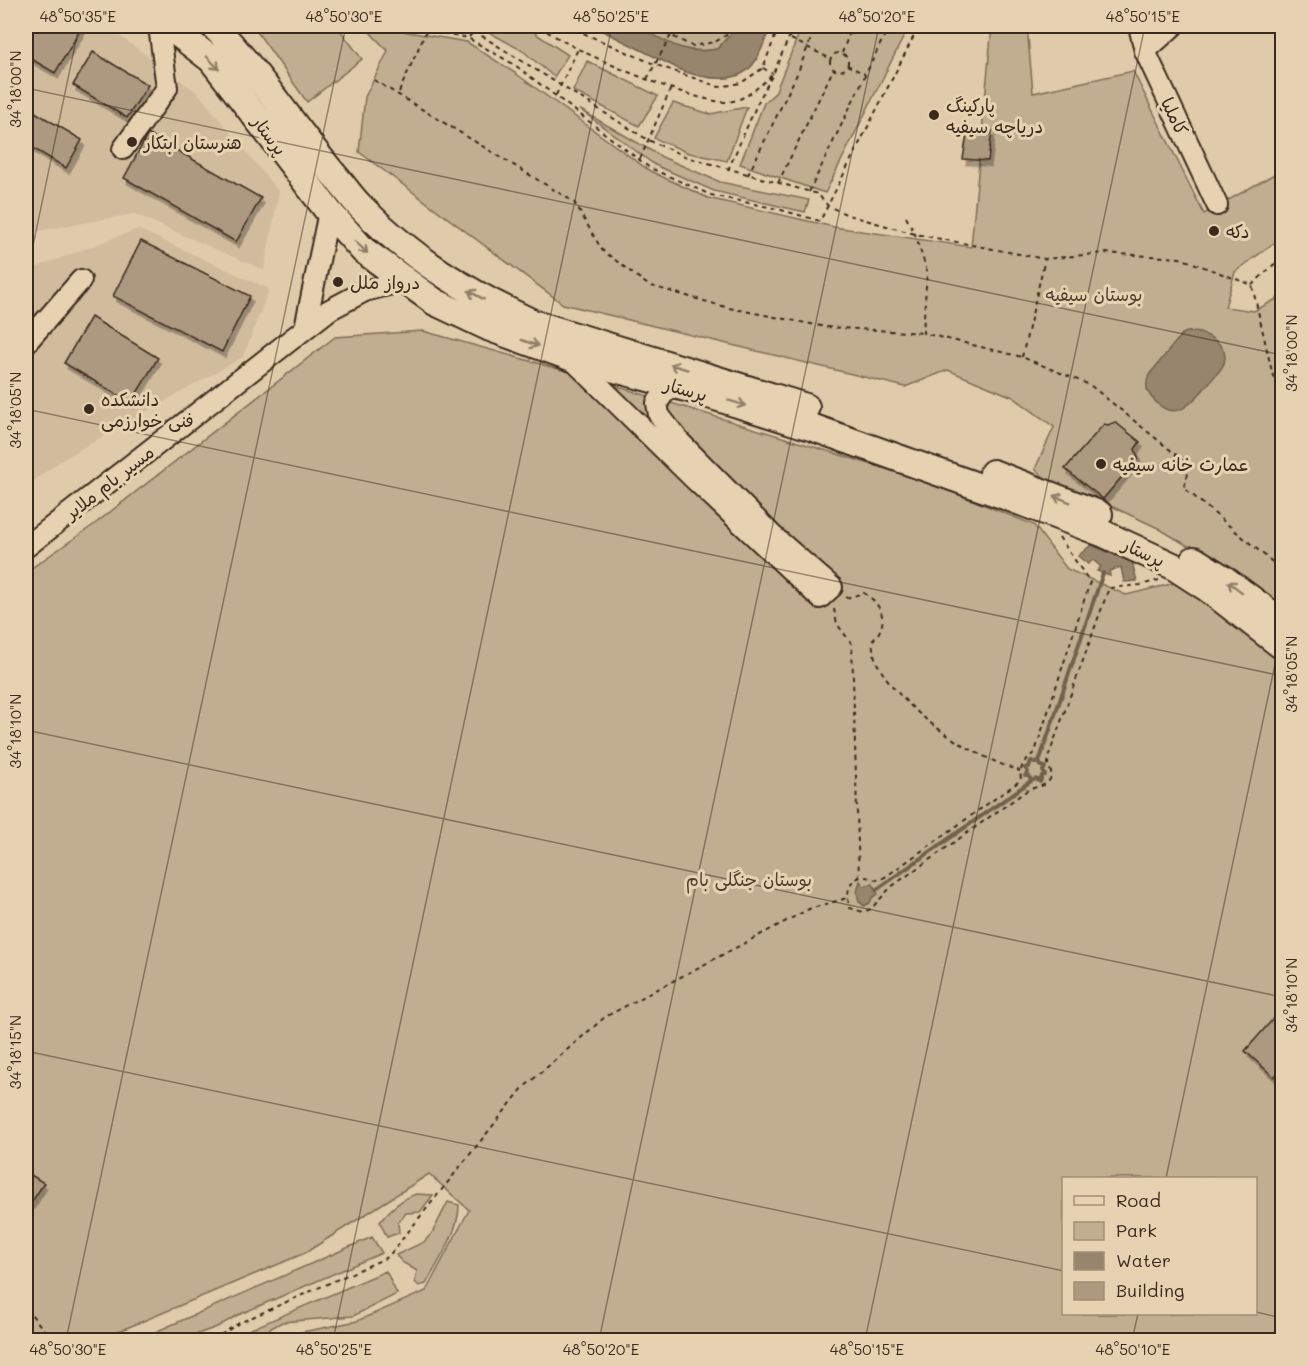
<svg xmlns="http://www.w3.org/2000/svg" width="1308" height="1366" font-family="Mali,'Playpen Sans Arabic',sans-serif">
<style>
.built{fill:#d0bc9d}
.green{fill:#c1ae90;stroke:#7e6c57;stroke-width:1.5;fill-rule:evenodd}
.water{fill:#98856d;stroke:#73614d;stroke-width:1.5}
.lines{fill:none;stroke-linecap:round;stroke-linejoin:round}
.stream{stroke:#73614d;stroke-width:4}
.building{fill:#ac997f;stroke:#3b2a1e;stroke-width:1.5;filter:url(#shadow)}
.minor-casing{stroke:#3b2a1e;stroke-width:24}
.major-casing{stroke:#3b2a1e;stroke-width:30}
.path{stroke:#3b2a1e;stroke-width:2;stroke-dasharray:4.5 4.5;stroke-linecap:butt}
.minor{stroke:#e6d2b0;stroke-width:20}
.major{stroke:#e6d2b0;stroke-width:26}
.oneway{stroke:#907e67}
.ticks{fill:none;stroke:#3b2a1e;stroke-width:1.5;stroke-opacity:0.45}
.poi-dot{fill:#3b2a1e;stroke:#e6d2b0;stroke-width:2}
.labels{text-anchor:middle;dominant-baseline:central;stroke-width:6;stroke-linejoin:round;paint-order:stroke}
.poi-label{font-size:18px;fill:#3b2a1e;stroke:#e6d2b0;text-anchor:start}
.street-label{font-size:18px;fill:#3b2a1e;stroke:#e6d2b0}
.park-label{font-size:18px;fill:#4f3e2f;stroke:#e6d2b0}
.neatline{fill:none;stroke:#3b2a1e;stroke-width:2}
.ticks-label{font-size:15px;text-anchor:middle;fill:#3b2a1e}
</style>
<defs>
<filter id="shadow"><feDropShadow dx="3" dy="5.5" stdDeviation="0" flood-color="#0004"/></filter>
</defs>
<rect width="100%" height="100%" fill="#dfcbaa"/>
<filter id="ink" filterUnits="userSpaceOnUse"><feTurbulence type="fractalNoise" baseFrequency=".0167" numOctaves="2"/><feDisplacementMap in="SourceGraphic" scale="12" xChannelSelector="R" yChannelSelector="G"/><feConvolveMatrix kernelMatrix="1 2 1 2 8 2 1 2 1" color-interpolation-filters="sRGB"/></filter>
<g filter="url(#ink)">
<path class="built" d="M26 26H106L198 93 279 192 264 270 134 214 32 232 26 228Z
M138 229 269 289 243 357 60 461 26 487V271Z"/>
<path class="green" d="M253 26H337L362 59 307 102Z
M364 26H388L402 31 467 42 515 73 650 171 708 198 834 227 971 247 992 26H1027L1033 93 1133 71 1204 214 1278 172 1282 176V237L1235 272 1225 307 1254 311 1282 296V608L1233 573 1158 528 1111 506 1049 482 1035 469 1054 427 1013 397 948 370 905 387 563 304 359 152 365 97 388 51Z
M486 26H528L539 36 568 55 554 77 523 51 483 29Z
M638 26H738L717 49C689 55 659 43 638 26Z
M802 26H909L825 193 740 164 764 103 775 93Z
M587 61 658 96 639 126 573 91Z
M673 103 710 114 747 107 727 161 689 153 654 138Z
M579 109 662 157 720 182 809 200 805 212 714 191 655 165Z
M423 331 580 375 925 481 1034 525 1067 569 1126 595 1179 582 1253 636 1282 663V1340H263L357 1321 426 1291 469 1210 429 1174 305 1253 98 1340H26V572L92 526 335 337ZM1064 1178H1256V1314H1064Z
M416 1194 433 1195 420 1212 406 1213 398 1223 399 1233 387 1237 380 1222C390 1209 401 1199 416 1194Z
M448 1202 459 1205C459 1232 439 1260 426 1284L419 1286 415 1282 417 1271 402 1262 396 1255 424 1242 432 1233Z
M372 1237 382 1253 238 1315 217 1327 181 1340H137Z
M386 1271 397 1294 353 1316 282 1322 250 1340 244 1332Z"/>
<path class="water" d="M593 26C603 25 631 22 639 27 666 41 684 56 717 49L738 26H771C766 37 762 50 756 60 741 86 706 79 683 71Z
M1187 332C1203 330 1230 343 1224 363 1222 370 1214 376 1210 382 1195 399 1177 426 1154 400 1146 392 1145 385 1149 375L1182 334Z
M1091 545 1132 562 1137 581 1124 582 1121 567 1109 571 1110 576 1097 571 1101 567 1093 560 1088 564 1078 556Z
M860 881 864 886 873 884 878 894 872 898 870 903 864 906 859 901 857 892Z"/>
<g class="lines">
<path class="stream" d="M1039 762 1041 766 1045 767 1043 771 1045 775 1042 776 1040 782 1036 779 1031 781 1029 776H1025L1028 772 1025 768 1029 767 1031 761 1035 763 1039 762 1103 573
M876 890 1031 781"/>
</g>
<path class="building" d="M26 26H83L55 73 26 56Z
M93 52 148 85 127 118 73 85Z
M30 109 82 140 66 168 26 144V116Z
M968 128 992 131 988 161 963 159Z
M148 134 261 198 236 242 124 178Z
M141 241 250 296 222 352 113 296Z
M91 317 158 358 131 403 64 363Z
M1115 422 1140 442 1135 449 1138 458 1103 499 1065 469 1104 424 1108 425Z
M1273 1019 1282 1028V1068L1274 1077 1245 1051Z
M26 1172 44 1183 26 1211Z"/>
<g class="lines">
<g class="minor-casing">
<path id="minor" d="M1139 26 1145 51 1217 205
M1145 51 1173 26
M123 149 167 88 159 26
M305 328 329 212
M26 343 81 280
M570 357 692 477 820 598 832 587 772 535 680 442 659 415 657 403 664 393 676 386
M26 547 329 310 365 291 404 281"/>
</g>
<g class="major-casing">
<path id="major" d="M168 26 212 60 329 212 363 250 435 302 490 328 570 357 693 390 814 428 1005 496 1102 533 1173 566 1207 588 1282 646
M214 26C258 72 293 126 334 175 343 185 351 197 360 206 410 258 469 293 533 323L806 407
M993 473 1099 514
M1194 560 1224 579 1282 622"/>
</g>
<path class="path" d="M408 26 468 38 515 65 650 168 711 195 778 209 820 221 919 26
M540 26C567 49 691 102 726 102 746 101 759 86 773 74
M567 26 654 64 719 87 741 83 763 68 779 26
M649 26 651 28 670 35 692 46 715 42 728 34 731 26
M474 31 648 140 687 157 818 194 828 206 848 215 915 234 1045 259 1104 253 1180 258 1252 285 1273 376 1282 392
M469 37 478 26
M791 39 831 59
M842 53 852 26
M830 62a9 9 0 1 1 18 0a9 9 0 1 1-18 0Z
M847 65 865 74
M763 68 773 74
M647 79 676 26
M374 80 574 202 602 250 648 285 729 308 826 327 923 333
M399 92 427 29
M556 95 578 49
M640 159 671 88
M728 170 758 102 773 74 794 26
M748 175 798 72 816 26
M778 183 834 68
M809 192 889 26
M906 217 915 234 927 271 923 333 1022 357 1090 385 1190 466 1184 488 1282 570
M1252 285 1282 257
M1022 357 1045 259
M1059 537 1090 582 1035 752C1025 761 1019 765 1021 780L888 875C885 877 882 879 879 880 874 880 869 877 864 877 847 877 846 896 850 908L863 912 871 909 891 887 1029 789C1039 786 1048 787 1052 775L1048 764 1049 755 1109 588 1141 585 1159 580
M846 598 864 593C883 605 890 624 872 641 873 648 874 657 877 663 903 712 969 755 1020 771
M834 609 837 624 852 644 859 878
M26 1308 52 1340
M213 1340 239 1323 388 1257 523 1088 605 1017 809 909 847 898"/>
<use href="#minor" class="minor"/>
<use href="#major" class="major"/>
</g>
<defs><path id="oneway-shaft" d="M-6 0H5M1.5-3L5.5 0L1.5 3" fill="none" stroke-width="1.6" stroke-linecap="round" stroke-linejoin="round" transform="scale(1.5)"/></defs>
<g class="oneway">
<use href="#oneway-shaft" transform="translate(213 63) rotate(46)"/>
<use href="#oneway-shaft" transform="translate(361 247) rotate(44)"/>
<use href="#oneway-shaft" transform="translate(476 295) rotate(-151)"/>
<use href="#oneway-shaft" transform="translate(530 343) rotate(20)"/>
<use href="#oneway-shaft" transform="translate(679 367) rotate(-163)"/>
<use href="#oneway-shaft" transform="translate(737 403) rotate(17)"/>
<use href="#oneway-shaft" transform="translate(1062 499) rotate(-158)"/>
<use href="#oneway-shaft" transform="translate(1235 587) rotate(-143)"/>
</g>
</g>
<path class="ticks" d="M1243 26 1282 34M26 88 1282 355M26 279 79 26M26 409 1282 676M26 730 1282 997M26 1051 1064 1271M1166 1178 1282 631M1256 1312 1282 1318M66 1340 346 26M333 1340 612 26M599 1340 879 26M865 1340 1145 26M1132 1340 1138 1314"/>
<g class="poi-dot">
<circle cx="934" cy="115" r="6"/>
<circle cx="132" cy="142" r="6"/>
<circle cx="1214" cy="231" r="6"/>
<circle cx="338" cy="282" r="6"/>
<circle cx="89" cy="409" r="6"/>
<circle cx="1101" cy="464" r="6"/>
</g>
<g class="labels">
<g class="poi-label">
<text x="946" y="105">پارکینگ<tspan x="946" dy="21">دریاچه سیفیه</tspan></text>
<text x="144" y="142">هنرستان ابتکار</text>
<text x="1226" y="231">دکه</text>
<text x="350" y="282">درواز ملل</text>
<text x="101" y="399">دانشکده<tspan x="101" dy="21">فنی خوارزمی</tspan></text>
<text x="1113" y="464">عمارت خانه سیفیه</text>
</g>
<g class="street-label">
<text transform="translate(1175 116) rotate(65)">کاملیا</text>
<text transform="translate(270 135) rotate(53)">پرستار</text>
<text transform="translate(686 389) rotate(16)">پرستار</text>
<text transform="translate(109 482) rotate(-38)">مسیر بام ملایر</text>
<text transform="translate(1144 552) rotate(25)">پرستار</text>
</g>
<g class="park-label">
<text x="1094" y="294">بوستان سیفیه</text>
<text x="749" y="879">بوستان جنگلی بام</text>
</g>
</g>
<rect width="1308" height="1366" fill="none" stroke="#e6d2b0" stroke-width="66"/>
<rect x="1062" y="1177" width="195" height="138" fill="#e6d2b0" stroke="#a28f76" stroke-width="1.5"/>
<rect x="1074" y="1196" width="30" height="9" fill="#e6d2b0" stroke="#a28f76" stroke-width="1.5"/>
<text x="1116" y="1207" font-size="18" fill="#3b2a1e">Road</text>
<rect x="1074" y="1222" width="30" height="18" fill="#c1ae90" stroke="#a28f76" stroke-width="1.5"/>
<text x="1116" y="1237" font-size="18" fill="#3b2a1e">Park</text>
<rect x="1074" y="1252" width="30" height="18" fill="#98856d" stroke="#a28f76" stroke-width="1.5"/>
<text x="1116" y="1267" font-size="18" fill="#3b2a1e">Water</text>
<rect x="1074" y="1282" width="30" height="18" fill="#ac997f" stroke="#a28f76" stroke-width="1.5"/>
<text x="1116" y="1297" font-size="18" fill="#3b2a1e">Building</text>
<rect x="33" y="33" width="1242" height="1300" class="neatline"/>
<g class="ticks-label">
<text x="78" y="22">48°50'35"E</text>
<text x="344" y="22">48°50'30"E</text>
<text x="611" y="22">48°50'25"E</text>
<text x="877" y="22">48°50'20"E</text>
<text x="1143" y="22">48°50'15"E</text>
<text transform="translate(16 89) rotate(-90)" y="5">34°18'00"N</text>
<text transform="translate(1292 353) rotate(-90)" y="5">34°18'00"N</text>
<text transform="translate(16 410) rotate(-90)" y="5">34°18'05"N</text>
<text transform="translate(1292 674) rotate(-90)" y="5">34°18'05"N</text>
<text transform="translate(16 731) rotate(-90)" y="5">34°18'10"N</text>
<text transform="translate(1292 995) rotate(-90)" y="5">34°18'10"N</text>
<text transform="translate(16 1052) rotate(-90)" y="5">34°18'15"N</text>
<text x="68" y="1355">48°50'30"E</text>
<text x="334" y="1355">48°50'25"E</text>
<text x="601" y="1355">48°50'20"E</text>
<text x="867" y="1355">48°50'15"E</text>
<text x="1133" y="1355">48°50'10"E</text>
</g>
</svg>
